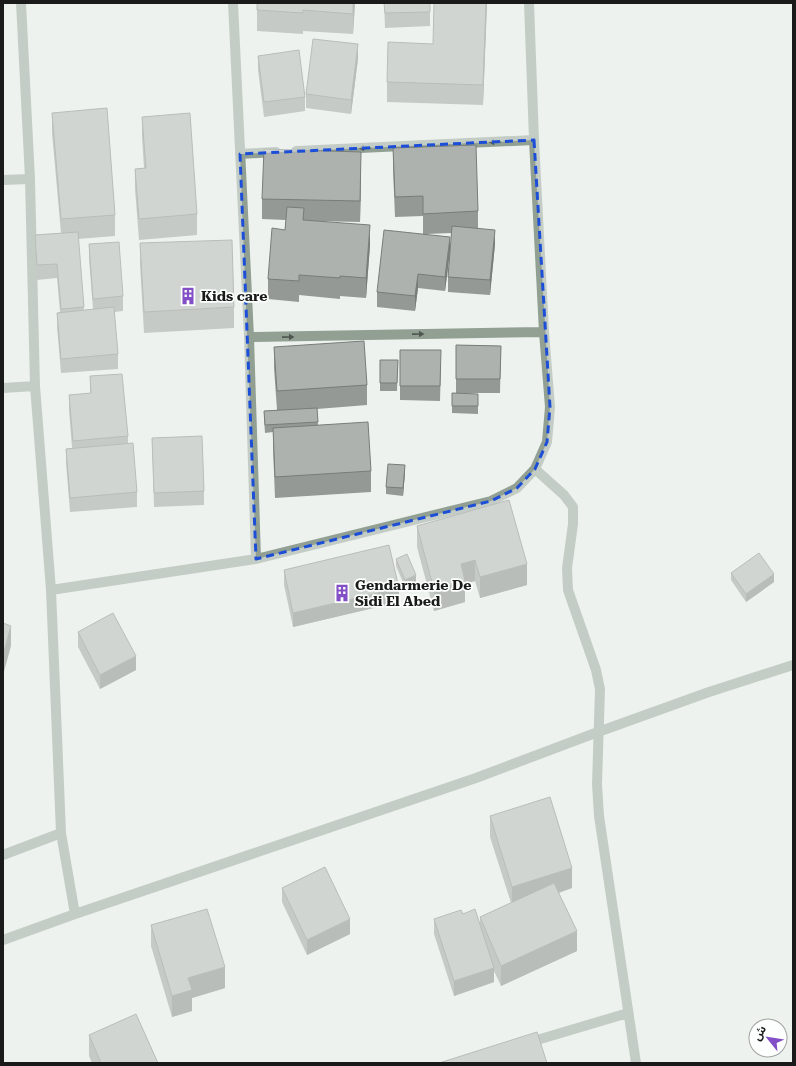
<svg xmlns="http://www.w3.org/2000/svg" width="796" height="1066" font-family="'Roboto Serif','Noto Sans Arabic',serif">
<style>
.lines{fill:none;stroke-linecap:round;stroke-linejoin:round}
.minor{stroke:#91a093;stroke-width:10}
.wall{fill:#959996}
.shaded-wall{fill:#797d7a}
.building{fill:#adb2ae;stroke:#797d7a}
.oneway{fill:#4f5650}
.marked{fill:none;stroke:#1d4ed8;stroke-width:3;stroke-dasharray:8 5;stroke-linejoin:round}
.labels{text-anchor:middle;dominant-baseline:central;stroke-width:3.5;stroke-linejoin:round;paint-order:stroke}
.poi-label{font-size:14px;font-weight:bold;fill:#191a19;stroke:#fcfffd;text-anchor:start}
</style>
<rect width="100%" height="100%" fill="#eef2ee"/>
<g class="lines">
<path class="minor" d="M21 3 30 179
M233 3 249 337 256 559
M529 3 534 140 544 332 550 407 547 442 535 469 564 495 573 507V524L567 568 568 590 596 670 600 689 597 784 599 816 636 1063
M296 151 534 140
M240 154 276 152
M3 180 30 179 35 386
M249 337 544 332
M3 388 35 386 51 590 61 833 75 914
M51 590 256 559 491 501 517 488 535 469
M3 855 61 833
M3 940 75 914 476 778 598 732 709 692 793 665
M527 1043 628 1013"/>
</g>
<path class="wall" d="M355 3 353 34 303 31V34L257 31V10Z
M384 3H430V26L385 28Z
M487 3 483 105 387 102V82L433 44Z
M258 56 305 97V111L264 117 258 70Z
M358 59 351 114 306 108V94Z
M52 113 115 215V236L78 239 84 310 93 309 89 259V244L123 296V311L114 312 118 354V369L61 373 57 327V313L60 312 57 278 37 280 35 250V235L61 233 52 133Z
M142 117 197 214V235L139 240 135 189V169L144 168 142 137Z
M393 148 478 211V228L495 244 490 295 448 292V277L452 233 426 234 450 251 445 291 418 288 415 311 377 307V292L423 234V216L395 217 393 169Z
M361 173 360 222 314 221 370 245 366 298 340 296V299L299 295V302L268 299V279L285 230 286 220 262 219V199Z
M140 243 234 307V328L144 333 140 264Z
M456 345 501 346 500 393H456Z
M274 347 367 385V405L317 409 318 425 371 471V492L275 498 273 448V432L265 433 264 418V411L277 410 274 368Z
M400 350 441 365 440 401 400 400Z
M380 360H398L397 391H380Z
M90 376 128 436V443L137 492V507L70 512 66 463V449L72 448 69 410V395L90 394Z
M452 393 478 394V414L452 413Z
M152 438 204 491V505L154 507Z
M405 472 403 496 386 494V487Z
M417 526 527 585 480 598 475 581 465 584V602L434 611 417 547Z
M396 559 416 582 405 587 396 566Z
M284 570 399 602 293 627 284 585Z
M731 573 774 582 746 602 731 580Z
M78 632 136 670 100 689 78 647Z
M490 816 572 888 559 893 577 951 501 986 494 971V982L454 996 434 934V919L463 914 480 926V917L511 903 490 837Z
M282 888 350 934 307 955 282 902Z
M151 925 225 988 192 998V1011L172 1017 151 946Z
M89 1035 158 1063H92L89 1056Z"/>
<path class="shaded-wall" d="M353 3H355L353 34Z
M486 3H487L483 105V85Z
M358 44V59L351 114V100Z
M361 152V173L360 222V201Z
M370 225V245L366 298V278Z
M495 230V244L490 295V280Z
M450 237V251L445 291V277Z
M418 274V288L415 311V296Z
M405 465V472L403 496V488Z
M475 560V581L465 584V602L434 611V590L461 564Z
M527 564V585L480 598V577Z
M774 574V582L746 602V594Z
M416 575V582L405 587V580Z
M399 588V602L293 627V613Z
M11 626V646L3 675V655Z
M136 656V670L100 689V675Z
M572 868V888L512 908V887Z
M350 919V934L307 955V940Z
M577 931V951L501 986V966Z
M225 967V988L192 998V1011L172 1017V996L188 978Z
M494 968V982L454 996V981Z"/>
<path class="building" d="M257 3H353V14L303 10V13L257 10Z
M384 3H430V12L385 13Z
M434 3H486L483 85 387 82 388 42 433 44Z
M313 39 358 44 351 100 306 94Z
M299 50 305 97 264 102 258 56Z
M107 108 115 215 61 219 52 113Z
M190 113 197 214 139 219 135 169 146 168 142 117Z
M476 145 478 211 423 214V196L395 197 393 148Z
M264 149 361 152 360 201 262 199Z
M287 207 304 208 303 220 370 225 366 278 340 276V278L299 275V281L268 279 272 228 285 230Z
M452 226 495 230 490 280 448 277Z
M384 230 450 237 445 277 418 274 415 296 377 292Z
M78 232 84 307 61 309 57 264 37 265 35 235Z
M232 240 234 307 144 312 140 243Z
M119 242 123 296 93 299 89 244Z
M114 307 118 354 61 359 57 313Z
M364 341 367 385 277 391 274 347Z
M456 345 501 346 500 379H456Z
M400 350H441L440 386H400Z
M380 360H398L397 383H380Z
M122 374 128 436 73 441 69 395 91 393 90 376Z
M452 393 478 394V406H452Z
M317 408 318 422 265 425 264 411Z
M368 422 371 471 275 477 273 428Z
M202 436 204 491 154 493 152 438Z
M133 443 137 492 70 498 66 449Z
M388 464 405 465 403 488 386 487Z
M509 500 527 564 480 577 475 560 461 564 465 581 434 590 417 526Z
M389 545 399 588 293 613 284 570Z
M759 553 774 574 746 594 731 573Z
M407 554 416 575 405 580 396 559Z
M113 613 136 656 100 675 78 632Z
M3 623 11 626 3 655Z
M550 797 572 868 512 887 490 816Z
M325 867 350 919 307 940 282 888Z
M554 883 577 931 501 966 480 917Z
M207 909 225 967 188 978 192 990 172 996 151 925Z
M475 909 494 968 454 981 434 919 461 910 463 914Z
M136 1014 158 1063H101L89 1035Z
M537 1032 547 1063H439Z"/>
<defs><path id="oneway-solid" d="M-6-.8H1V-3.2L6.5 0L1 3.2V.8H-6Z"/></defs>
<g class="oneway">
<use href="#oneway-solid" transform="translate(495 142) rotate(177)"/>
<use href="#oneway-solid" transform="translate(365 148) rotate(177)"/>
<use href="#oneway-solid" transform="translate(418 334) rotate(-1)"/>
<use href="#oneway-solid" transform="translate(288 337) rotate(-1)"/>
</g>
<path d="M0 0H796V1066H0ZM534 140 550 407 547 442 535 469 517 488 491 501 256 559 240 154Z" fill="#eef2ee" fill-opacity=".55" fill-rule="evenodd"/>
<path class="marked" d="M534 140 550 407 547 442 535 469 517 488 491 501 256 559 240 154Z"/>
<defs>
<g id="building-bare" transform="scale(1.38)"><path d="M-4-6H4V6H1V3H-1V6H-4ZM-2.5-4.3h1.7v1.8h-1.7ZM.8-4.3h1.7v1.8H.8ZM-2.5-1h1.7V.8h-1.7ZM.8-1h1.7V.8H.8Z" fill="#834fc7" stroke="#fcfffd" stroke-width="2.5" paint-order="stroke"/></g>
</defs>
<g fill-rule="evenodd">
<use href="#building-bare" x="188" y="296"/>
<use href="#building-bare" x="342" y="593"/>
</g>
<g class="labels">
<g class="poi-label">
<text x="201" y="296">Kids care</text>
<text x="355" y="585">Gendarmerie De<tspan x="355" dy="16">Sidi El Abed</tspan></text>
</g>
</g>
<rect width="796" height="1066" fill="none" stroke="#191a19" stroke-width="8"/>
<g transform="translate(768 1038) rotate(300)"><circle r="19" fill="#fcfffd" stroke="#a1a3a2"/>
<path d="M0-3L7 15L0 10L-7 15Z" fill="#834fc7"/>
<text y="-6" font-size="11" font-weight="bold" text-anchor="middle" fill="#191a19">ش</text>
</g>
</svg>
